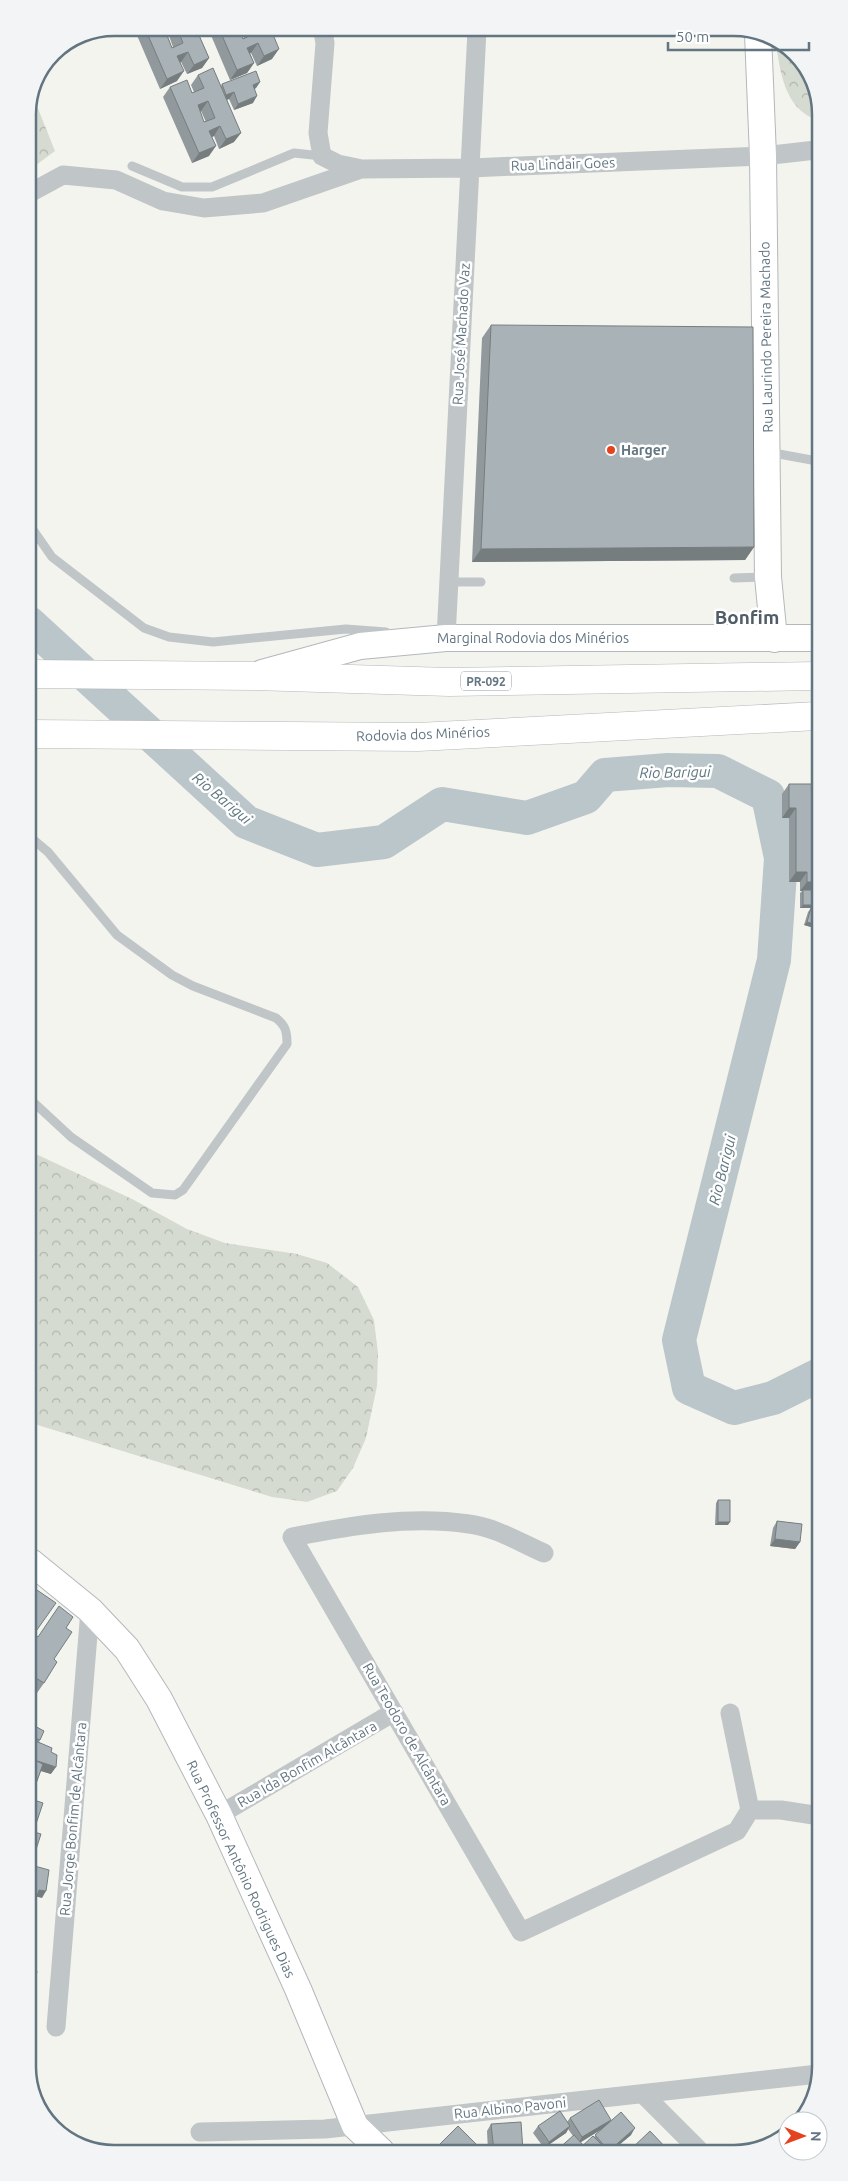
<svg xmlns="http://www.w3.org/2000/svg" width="848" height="2181" font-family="Ubuntu,sans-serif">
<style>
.forest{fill:url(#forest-crowns)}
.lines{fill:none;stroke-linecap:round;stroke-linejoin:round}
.river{stroke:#bac6ca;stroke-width:34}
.secondary-casing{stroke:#b2b8bc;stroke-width:28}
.primary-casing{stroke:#b3b8bb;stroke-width:29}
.lane{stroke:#c0c5c7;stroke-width:9}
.street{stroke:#c0c5c7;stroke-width:19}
.secondary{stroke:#fff;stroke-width:26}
.primary{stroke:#fff;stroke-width:28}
.wall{fill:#91999d;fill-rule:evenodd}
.shaded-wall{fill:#767d7f}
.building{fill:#a9b2b6;stroke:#767d7f;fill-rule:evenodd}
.poi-dot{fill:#e4431f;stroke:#fff;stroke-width:2}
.labels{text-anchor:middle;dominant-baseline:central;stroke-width:5;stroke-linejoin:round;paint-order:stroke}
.shield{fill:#fff;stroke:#919ea7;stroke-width:1}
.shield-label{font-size:12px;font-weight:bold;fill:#627581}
.street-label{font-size:14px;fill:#627581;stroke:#fff}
.poi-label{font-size:14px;font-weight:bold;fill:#627581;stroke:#fff;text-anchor:start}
.water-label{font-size:15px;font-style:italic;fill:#5e777f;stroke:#fff}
.district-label{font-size:19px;font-weight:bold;fill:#505d66;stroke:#fff}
.rim{fill:none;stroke:#627581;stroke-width:2.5}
</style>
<defs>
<pattern id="forest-crowns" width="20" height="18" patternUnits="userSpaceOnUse" patternTransform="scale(1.25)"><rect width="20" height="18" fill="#d5dbd0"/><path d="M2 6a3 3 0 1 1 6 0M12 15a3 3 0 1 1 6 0" fill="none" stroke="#b0b6ae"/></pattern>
</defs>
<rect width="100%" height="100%" fill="#f4f4ef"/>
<path class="forest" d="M776 41 787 46 816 86V119C785 110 779 69 776 41Z
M33 96 55 151 28 171V108Z
M30 1154 38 1155 132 1199 187 1229 225 1243 297 1254 327 1263 358 1287 374 1320 378 1353 377 1386 366 1438 353 1468 337 1491 307 1502 272 1497 31 1423Z"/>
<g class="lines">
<path class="river" d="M29 623 246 822 317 850 384 842 442 804 527 818 586 797 605 775 668 770 718 771 768 796 781 858 774 960 679 1340 689 1388 734 1408 773 1398 819 1375"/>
<g class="secondary-casing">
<path id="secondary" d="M758 34 763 156 768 577 774 639
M262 673 360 646 446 638H817
M31 1562 90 1610 127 1649 159 1699 219 1815 298 1989 355 2126 381 2151"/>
</g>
<g class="primary-casing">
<path id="primary" d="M29 674 253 676 449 682 817 676
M29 734 418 737 817 716"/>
</g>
<path class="lane" d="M132 166 182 187H212L294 153 322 156
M768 452 817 461
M29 524 52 557 144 628 169 637 213 642 346 629 386 632
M734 578 766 577
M448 582H481
M29 836 48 852 117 935 172 975 193 986 276 1018C286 1026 287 1032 287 1044L183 1190 175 1195 152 1193 71 1137 30 1099"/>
<path class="street" d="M323 32 325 43 318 133 322 156 338 164 362 169 470 168 763 156 816 150
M28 194 63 175 116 180 163 201 204 208 263 203 361 169
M446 638 477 30
M544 1553C521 1543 495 1527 469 1524 409 1515 350 1526 292 1537L521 1932 737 1831 750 1810 730 1713
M750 1810H781L820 1816
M219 1815 394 1712
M56 2027 90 1610
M643 2094 698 2149
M200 2132 325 2129 818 2074"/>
<use href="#secondary" class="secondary"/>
<use href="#primary" class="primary"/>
</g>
<path class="wall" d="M240 32 243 39 244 38 241 32H272V59L257 66 251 53H250L254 63 247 73 230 80 210 33Z
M136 33H198L209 58 202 68 187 74 181 62H180L177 81 160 89ZM169 36 173 47 172 48 168 37Z
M198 75 221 86 222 84 260 82 255 89 253 103 234 110 229 99 227 100 234 142 219 149 214 136 212 137 209 156 192 163 163 97 170 87 192 93 194 92 191 85ZM200 111H201L206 122H204Z
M491 325 754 547 745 560 472 562 482 338Z
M789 784H818V888H817L815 890V908H800V893L802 891H800V882H789V818H782V794Z
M811 908 818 910V929L804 925 808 912Z
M718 1500 728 1525H715L716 1503Z
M777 1521 800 1542 795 1549 770 1546 773 1528Z
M31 1599 34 1634 38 1637 66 1628 44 1683 37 1693 31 1689Z
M31 1724 40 1740 39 1742 51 1752V1774L41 1771 31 1796Z
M570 2118 608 2124 631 2135 613 2150H557L573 2136 568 2129 566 2133 544 2148 533 2133 538 2126 567 2122ZM603 2128 594 2137 583 2145 580 2142Z
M491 2124 523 2151H488L487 2131Z"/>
<path class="shaded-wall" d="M258 43 251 53 240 58 247 48Z
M279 49 272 59 257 66 264 56Z
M188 52 181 62 170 66 177 56Z
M209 58 202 68 187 74 194 65Z
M254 63 247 73 230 80 237 70Z
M184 71 177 81 160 89 167 79Z
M260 82 256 88 248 92 253 85Z
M234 92 229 99 222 101 226 95Z
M257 96 253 103 234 110 238 104Z
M208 101 201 111 191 115 198 105Z
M220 126 214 136 202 141 209 131Z
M241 133 234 142 219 149 226 139Z
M216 146 209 156 192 163 199 153Z
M754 547 745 560 472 562 481 549Z
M789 808H796L789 818H782Z
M796 872H807L800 882H789Z
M807 882H818V888H817L814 891 803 890 802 891H800Z
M803 905H817L815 908H800Z
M807 922 818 925V929L804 925Z
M718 1522H730L728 1525H715Z
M775 1539 800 1542 795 1549 770 1546Z
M34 1760 56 1767 51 1774 31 1768Z
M39 1890 46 1891 42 1898 34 1896Z
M32 1901 35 1902 32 1908Z
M611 2120 607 2126 578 2144 582 2137Z
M570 2126 566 2133 544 2148 549 2142Z
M635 2128 631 2135 613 2150H610Z"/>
<path class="building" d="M240 32 243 39 253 34 252 32H272L279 49 264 56 258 43 247 48 254 63 237 70 221 33Z
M147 33H166L172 48 183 43 179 33H198L209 58 194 65 188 52 177 56 184 71 167 79Z
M213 68 241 133 226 139 220 126 209 131 216 146 199 153 170 87 187 80 192 93 204 88 198 75ZM208 101 215 118 204 122 198 105Z
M256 71 260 82 253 85 257 96 238 104 234 92 226 95 222 84Z
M491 325 753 327 754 547 481 549Z
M789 784H818V882H807V872H796V808H789Z
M803 890H817V905H803Z
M811 908 818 910V925L807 922Z
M718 1500H730V1522H718Z
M777 1521 802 1524 800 1542 775 1539Z
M37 1590 56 1603 34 1634 31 1632V1599Z
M59 1606 73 1617 66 1628 72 1632 54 1659 57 1662 44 1683 31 1675V1632L38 1637Z
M31 1724 44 1731 40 1740 32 1737 31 1738Z
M31 1739 52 1748 51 1752 57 1755 56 1767 34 1760 43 1764 32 1795Z
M31 1799 43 1803 34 1830 31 1829Z
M31 1831 41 1834 31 1865Z
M31 1865 49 1870 46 1891 39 1890 35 1902 32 1901Z
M32 1970 37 1971 32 2000Z
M599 2100 611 2120 582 2137 570 2118Z
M560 2111 570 2126 549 2142 538 2126Z
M621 2112 635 2128 610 2150H608L595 2135Z
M521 2122 523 2151H494L491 2124Z
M458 2126 483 2151H433Z
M650 2131 668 2150H630Z
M574 2135 583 2145 577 2150H557Z
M593 2136 607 2150H578Z
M541 2147 543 2150H537Z"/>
<circle class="poi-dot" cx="611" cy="450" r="5"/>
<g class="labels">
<rect class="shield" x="461" y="671.5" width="50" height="19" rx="4"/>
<g class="shield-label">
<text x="486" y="681">PR-092</text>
</g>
<g class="street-label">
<text transform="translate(563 164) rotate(-2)">Rua Lindair Goes</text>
<text transform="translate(461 334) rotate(-87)">Rua José Machado Vaz</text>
<text transform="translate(766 337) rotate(-91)">Rua Laurindo Pereira Machado</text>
<text x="533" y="638">Marginal Rodovia dos Minérios</text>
<text transform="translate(423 734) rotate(-2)">Rodovia dos Minérios</text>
<text transform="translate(407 1734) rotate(60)">Rua Teodoro de Alcântara</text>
<text transform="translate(307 1764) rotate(-30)">Rua Ida Bonfim Alcântara</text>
<text transform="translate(73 1819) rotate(-85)">Rua Jorge Bonfim de Alcântara</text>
<text transform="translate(241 1869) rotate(65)">Rua Professor Antônio Rodrigues Dias</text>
<text transform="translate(510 2108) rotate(-6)">Rua Albino Pavoni</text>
</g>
<g class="poi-label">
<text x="621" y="450">Harger</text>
</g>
<g class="water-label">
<text transform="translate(675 772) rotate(-1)">Rio Barigui</text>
<text transform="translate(222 798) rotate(40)">Rio Barigui</text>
<text transform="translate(722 1170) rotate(-76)">Rio Barigui</text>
</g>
<g class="district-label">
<text x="747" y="617">Bonfim</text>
</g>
</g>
<path d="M0 0H848V2181H0ZM114 36H734A78 78 0 0 1 812 114V2067A78 78 0 0 1 734 2145H114A78 78 0 0 1 36 2067V114A78 78 0 0 1 114 36Z" fill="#f2f4f5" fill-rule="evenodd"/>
<path class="rim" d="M114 36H734A78 78 0 0 1 812 114V2067A78 78 0 0 1 734 2145H114A78 78 0 0 1 36 2067V114A78 78 0 0 1 114 36Z"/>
<g transform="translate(803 2136) rotate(91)"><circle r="24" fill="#ffffff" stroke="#c0c8cd"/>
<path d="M0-4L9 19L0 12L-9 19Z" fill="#e4431f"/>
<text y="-8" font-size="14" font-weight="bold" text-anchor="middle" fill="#627581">N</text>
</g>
<path d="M668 42v8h141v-8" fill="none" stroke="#627581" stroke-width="2.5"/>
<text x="676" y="42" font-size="15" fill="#627581" stroke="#ffffff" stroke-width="4" paint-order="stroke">50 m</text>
</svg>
